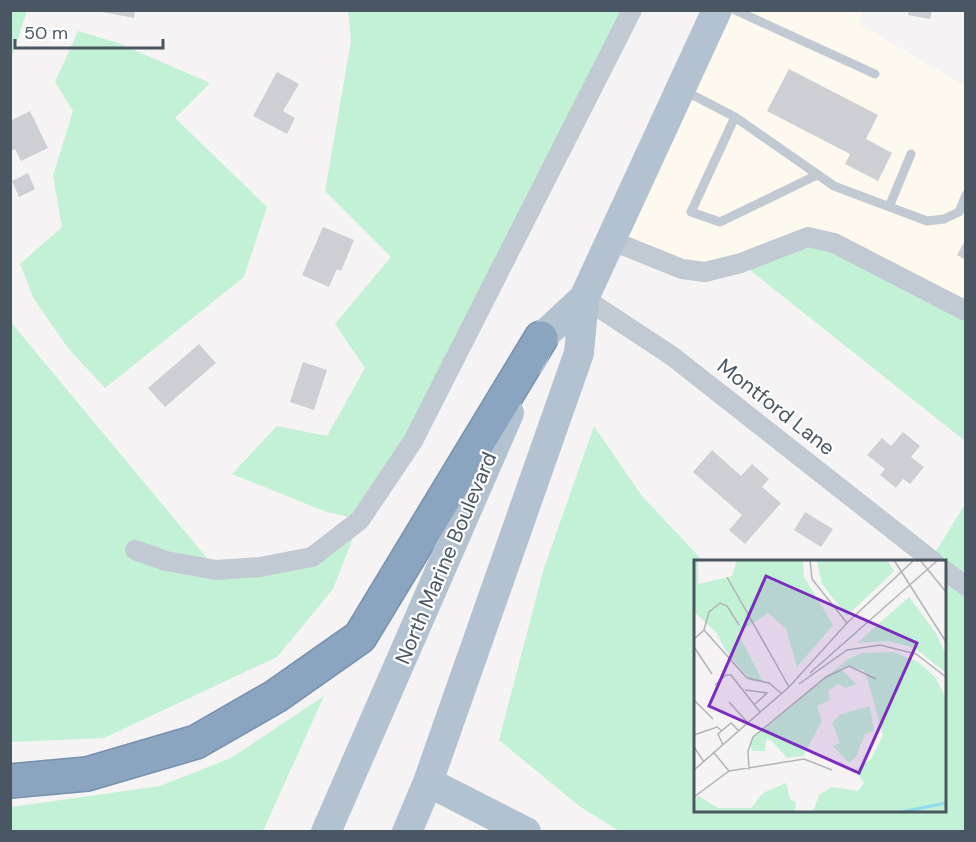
<svg xmlns="http://www.w3.org/2000/svg" width="976" height="842" font-family="'DM Sans',sans-serif">
<style>
.commercial{fill:#fdf9ef}
.green{fill:#c3f1d5}
.building{fill:#cdcfd5}
.lines{fill:none;stroke-linecap:round;stroke-linejoin:round}
.highway-casing{stroke:#7690ad;stroke-width:36}
.lane{stroke:#c1cad2;stroke-width:9}
.street{stroke:#c1cad2;stroke-width:20}
.primary{stroke:#b3c2d1;stroke-width:30}
.highway{stroke:#8ba5c1;stroke-width:33}
.labels{text-anchor:middle;dominant-baseline:central;stroke-width:4.5;stroke-linejoin:round;paint-order:stroke}
.street-label{font-size:21px;fill:#4a5661;stroke:#fff}
.inset-river{fill:none;stroke:#90daee;stroke-width:3}
.inset-road{fill:none;stroke:#b1b4b9;stroke-width:1.5}
.view{fill:#7b2cbf;fill-opacity:0.15;stroke:#7b2cbf;stroke-width:3}
.inset-edge{fill:none;stroke:#4a5661;stroke-width:3}
</style>
<rect width="100%" height="100%" fill="#f5f3f3"/>
<path class="commercial" d="M717 11H863L859 24 965 86V311L834 243 705 272 610 240Z"/>
<path class="green" d="M11 10 27 11 13 53 11 56Z
M348 11H632L360 520 333 589 277 657 104 738 11 742 10 321 216 569 312 557 360 520 324 511 232 474 277 426 327 436 365 368 335 324 391 257 325 191 351 41Z
M78 31 118 43 210 83 175 118 267 207 244 277 105 388 68 348 34 299 20 264 62 227 53 176 73 111 55 82Z
M808 237 965 311V441L741 263Z
M594 426 642 496 703 561 696 562V810H944V562L930 561 965 504V831H619L579 806 499 740 544 568Z
M324 696 263 831H11V807L160 786 231 758Z"/>
<path class="building" d="M92 10H135L134 18Z
M909 10H932L930 19 908 15Z
M789 69 878 115 866 139 892 153 878 181 845 164 850 154 767 111Z
M277 72 299 84 283 111 295 118 287 134 253 116Z
M30 111 48 148 21 161 15 149 10 151V121Z
M28 173 35 189 19 197 12 181Z
M323 227 354 240 341 271 337 269 329 287 302 275Z
M966 239V260L957 255Z
M199 344 216 363 165 407 148 388Z
M303 362 327 370 314 410 290 402Z
M903 432 920 446 911 457 924 467 910 484 903 479 896 488 880 475 885 469 867 455 882 438 891 446Z
M712 450 741 476 752 464 769 479 762 487 781 503 745 544 729 530 742 515 693 472Z
M805 512 833 529 821 547 794 530Z"/>
<g class="lines">
<g class="highway-casing">
<path id="highway" d="M10 781 87 774 196 742 276 696 360 637 541 338"/>
</g>
<path class="lane" d="M735 10 875 74
M685 91 735 117 834 186 927 221 944 219 959 212 966 195
M735 117 691 212 720 222 817 175
M889 207 911 154"/>
<path class="street" d="M610 240 682 269 705 272 741 263 808 237 834 243 966 311
M584 298 672 356 934 562
M135 550 166 561 216 570 260 567 312 557 360 520 413 441 632 10
M944 570 966 586"/>
<path class="primary" d="M531 361 541 338 584 298
M428 782 526 832
M326 832 509 413
M407 832 428 782 579 353 584 298 717 10"/>
<use href="#highway" class="highway"/>
</g>
<g class="labels">
<g class="street-label">
<text transform="translate(776 407) rotate(38)">Montford Lane</text>
<text transform="translate(446 558) rotate(-67)">North Marine Boulevard</text>
</g>
</g>
<g transform="translate(694 560)">
<rect width="252" height="252" fill="#f5f3f3"/>
<path d="M0 0H4V24L38 16 43 0H109L110 17 139 65 103 107 92 69 74 53 44 73 69 122 57 121 32 91 22 72 0 52ZM123 0H193L200 11 153 56 128 24ZM215 37 242 73 252 96V113L221 88 194 81 163 83ZM200 92 224 102 241 117 252 138V252H119L125 235 138 227 164 231 170 223 161 210 177 199 189 175 171 111 155 106 146 108 162 124 152 128 144 124 134 131 136 140 123 146 128 161 109 196 93 198 76 179 72 181 71 191H59L55 184 59 177 154 99 168 93ZM176 146 180 171 171 174 162 197 155 203 139 186 146 183 138 163 147 154ZM92 223 96 239 102 243 100 252H0L3 235 24 248H57L69 233Z" fill="#c3f1d5"/>
<path class="inset-river" d="M207 252 252 243"/>
<path class="inset-road" d="M116 0 118 19 153 63M200 0 252 82M226 0 252 32M33 17 95 127M10 70 53 118 75 123 88 134M0 79 10 70 15 52 26 43 33 46 45 65M0 87 18 114M116 113 244 0M105 124 153 90 186 85 222 94 252 117M21 125 32 115H37L66 152M51 130 73 133 60 145M0 140 19 159M35 142 54 163M0 175 23 167 28 171M29 185 24 174 37 163 45 171M0 187 10 202M20 193 35 211M0 210 95 127 153 63 220 0M55 210 54 191 59 177 132 117 155 106 182 119M0 237 35 211 110 199 138 210"/>
<path class="view" d="M72 16 223 83 165 213 15 146Z"/>
<rect width="252" height="252" class="inset-edge"/>
</g>
<rect width="976" height="842" fill="none" stroke="#4a5661" stroke-width="24"/>
<path d="M15 39v9h148v-9" fill="none" stroke="#4a5661" stroke-width="3"/>
<text x="24" y="39" font-size="18" fill="#4a5661" stroke="#ffffff" stroke-width="4.5" paint-order="stroke">50 m</text>
</svg>
